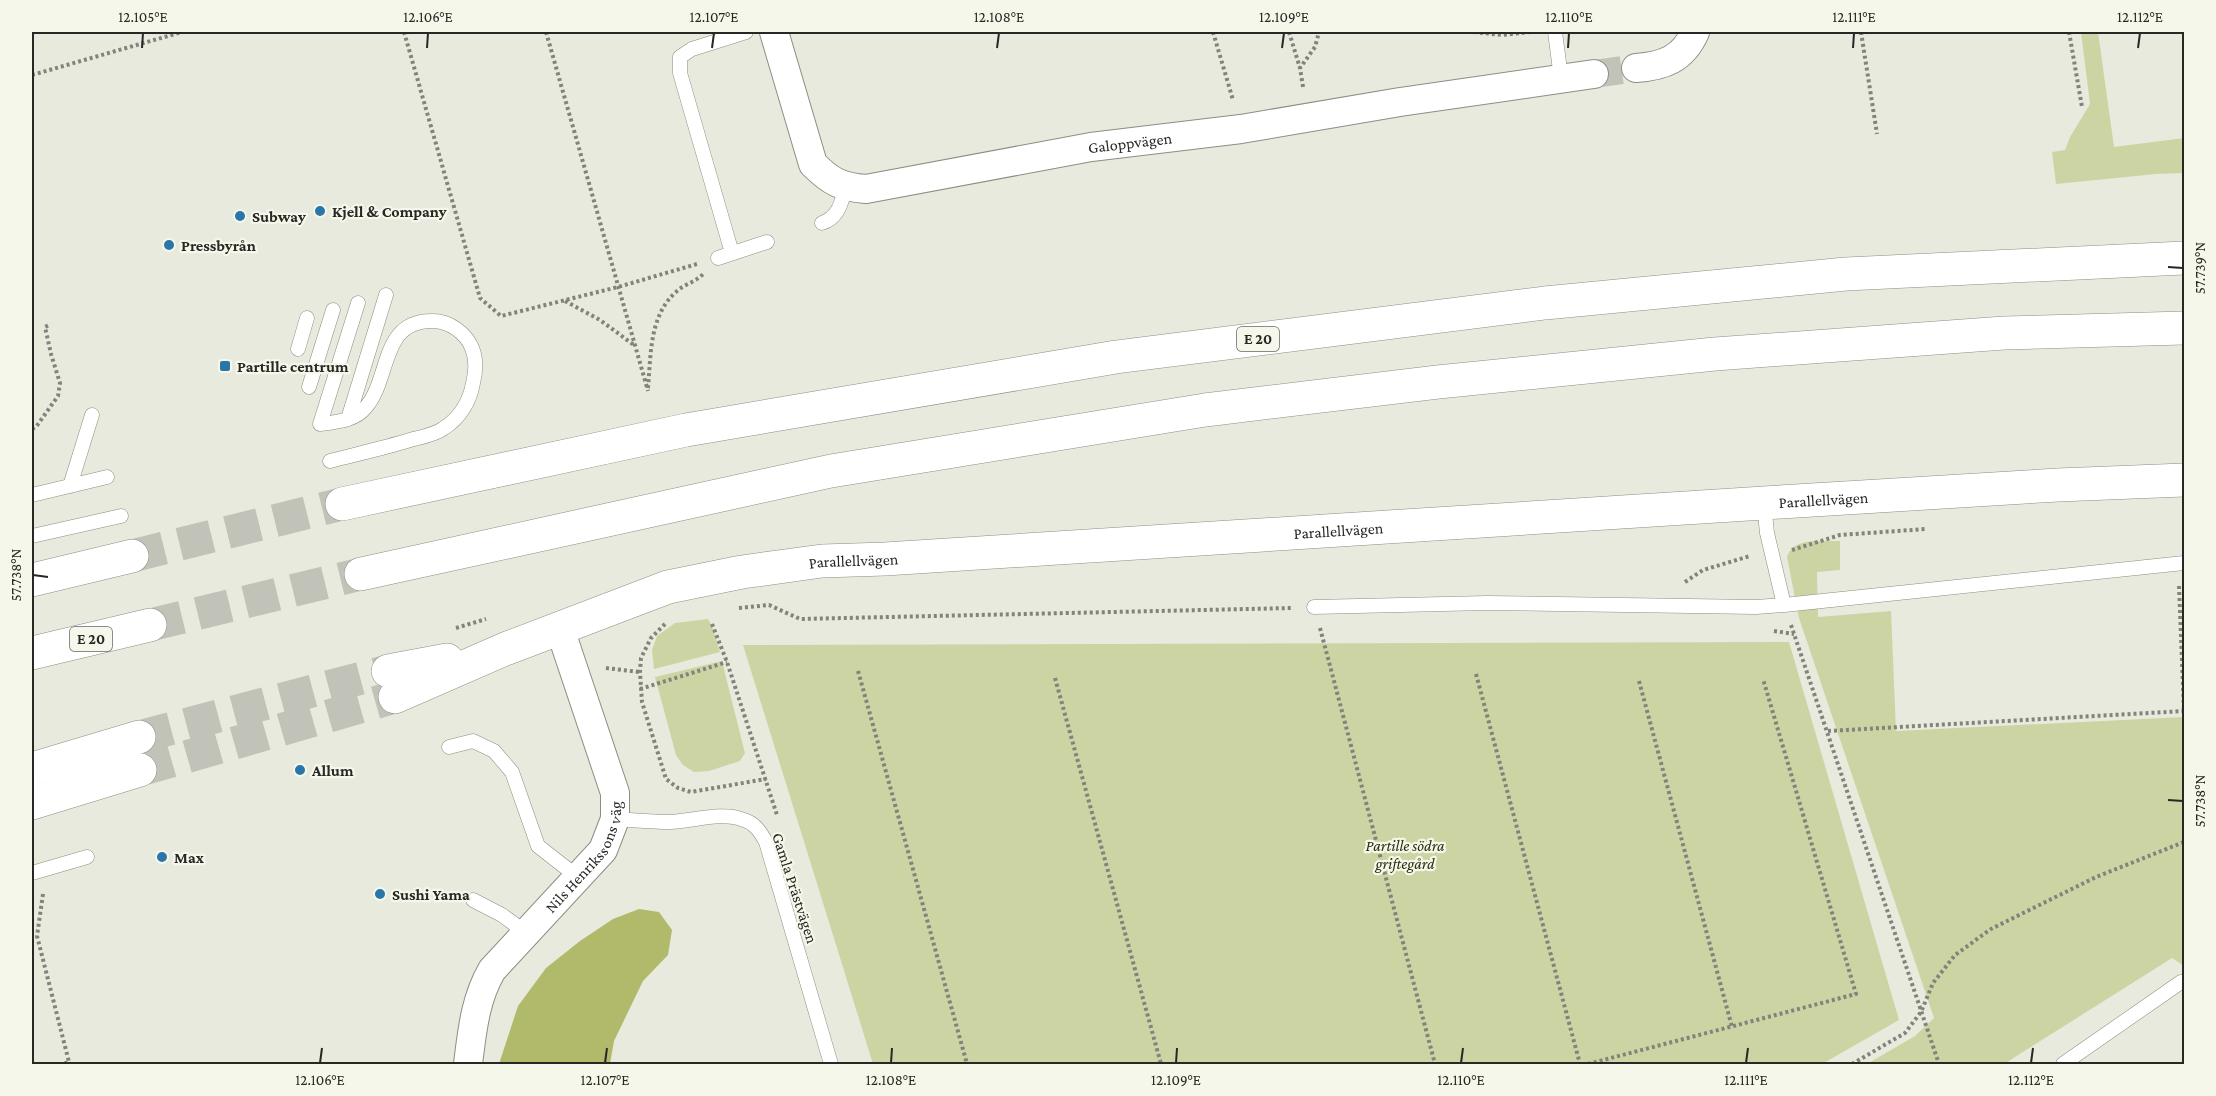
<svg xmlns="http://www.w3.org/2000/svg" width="2216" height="1096" font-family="'Crimson Pro',serif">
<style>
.green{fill:#cdd4a4}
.forest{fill:#b1ba6b}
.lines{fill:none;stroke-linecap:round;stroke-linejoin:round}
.minor-tunnel{stroke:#c1c3b9;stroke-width:28;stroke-dasharray:28 14;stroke-linecap:butt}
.tertiary-tunnel{stroke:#c1c3b9;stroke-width:33;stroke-dasharray:33 16;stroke-linecap:butt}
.motorway-tunnel{stroke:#c1c3b9;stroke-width:33;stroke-dasharray:33 16;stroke-linecap:butt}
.service-casing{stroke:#8c8e83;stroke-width:15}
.minor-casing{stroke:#8c8e83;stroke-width:30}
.tertiary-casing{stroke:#8c8e83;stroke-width:34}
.motorway-casing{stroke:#8c8e83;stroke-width:34}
.path{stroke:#82837b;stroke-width:4;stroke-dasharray:3 3;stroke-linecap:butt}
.service{stroke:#fff;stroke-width:14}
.minor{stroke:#fff;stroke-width:28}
.tertiary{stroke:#fff;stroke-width:33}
.motorway{stroke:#fff;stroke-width:33}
.ticks{fill:none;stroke:#272824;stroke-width:2}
.poi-dot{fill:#2b76a9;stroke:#f5f7eb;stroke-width:2}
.labels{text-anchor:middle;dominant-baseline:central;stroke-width:4.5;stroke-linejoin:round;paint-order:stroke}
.shield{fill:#f5f7eb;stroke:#656660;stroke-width:1.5}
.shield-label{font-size:15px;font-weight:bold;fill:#272824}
.street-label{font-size:16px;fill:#272824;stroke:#f5f7eb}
.poi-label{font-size:16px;font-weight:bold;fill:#272824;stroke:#f5f7eb;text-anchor:start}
.park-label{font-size:16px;font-style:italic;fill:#2a2d0a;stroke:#f5f7eb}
.neatline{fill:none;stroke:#272824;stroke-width:2}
.ticks-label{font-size:15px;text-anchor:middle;fill:#272824}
</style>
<rect width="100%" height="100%" fill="#e8eade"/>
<path class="green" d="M2081 32H2098L2114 147 2184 138V173L2156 174 2056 184 2052 152 2065 150 2070 137 2090 104Z
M1840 541V570L1817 572 1818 617 1891 611 1896 731 2184 717V966L2172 958 2004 1064H1867L1915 1036 1934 1018 1799 618 1787 557C1794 536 1822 542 1840 541Z
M708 619 712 626 720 652 654 669 652 650 657 636 675 623Z
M1789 642 1899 1020 1822 1064H873L743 645Z
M722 661 745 753 740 761 709 771 694 772 683 765 676 755 655 677Z"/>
<path class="forest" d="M639 909 659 912 672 930 668 955 643 981 614 1041 610 1064H499L518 1006 546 968 580 941 613 919Z"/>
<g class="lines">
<path class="minor-tunnel" d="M1594 74 1636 68"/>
<path class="tertiary-tunnel" d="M139 737 388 671
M140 770 395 697"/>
<path class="motorway-tunnel" d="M132 556 342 504
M150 625 361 574"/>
<g class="service-casing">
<path id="service" d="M1555 32 1561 78
M822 223C839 217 841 203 846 187
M732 253 680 73V57L692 49 746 32
M718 258 767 242
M298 349 307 318
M309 387 333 310
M348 419 386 295
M330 461C357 454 384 448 410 440 421 437 435 435 444 428 460 418 470 401 473 383 476 371 477 360 472 348 466 333 449 321 433 321 380 320 391 378 366 407 355 421 336 422 320 424L358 303
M70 486 92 415
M32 495 107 477
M32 536 121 516
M1784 605 2184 563
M1314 607 1487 603 1756 607 1784 605 1767 533 1764 503
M449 747 473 741 494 751 512 772 538 846 579 878
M615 819C633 820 652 822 670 822 694 821 722 811 744 820 755 823 761 833 766 842L831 1064
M32 873 87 857
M473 900 502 915 525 932
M2063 1064 2181 982"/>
</g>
<g class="minor-casing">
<g id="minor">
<path id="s1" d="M774 32 813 164C831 182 841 187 866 189L1091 147 1241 129 1400 102 1594 74"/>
<path d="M1636 68C1664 66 1683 59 1695 32"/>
<path id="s2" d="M468 1064C472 1032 475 999 492 970L603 850 615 819V793L560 629"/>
</g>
</g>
<g class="tertiary-casing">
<g id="tertiary">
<path d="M388 671 447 660"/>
<path id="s3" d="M395 697 505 649 668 587 742 572 822 561 885 559 1764 503 2058 485 2184 480"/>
<path d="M32 769 139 737"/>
<path d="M32 803 140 770"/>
</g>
</g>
<g class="motorway-casing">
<path id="motorway" d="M342 504 686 430 1116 357 1545 303 1846 274 2184 258
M361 574 831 471 1205 410 1438 382 1715 354 2004 333 2184 328
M32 580 132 556
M32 653 150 625"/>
</g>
<path class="path" d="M404 32 480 298 501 316 618 287 697 264
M546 32 648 391
M1213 32 1233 100
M1289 32 1300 68
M1474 32 1502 35 1530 32
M1861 32 1877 134
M2069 32 2082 107
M32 75 182 32
M1303 87 1300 68 1315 47 1319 32
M565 301 600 320 634 345
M648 388C651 355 649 316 676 292 684 284 696 282 703 274
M32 429 36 427 58 396 60 383 51 354 45 327 49 325
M1792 550 1840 535 1926 529
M1685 582 1703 570 1750 556
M2179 586 2184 711
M739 608 769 605 800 619 1292 608
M665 624 651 638 641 658 640 672 642 702 666 779 678 788 691 792 766 779
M712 624 727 662 777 815
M1791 625 1939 1064
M456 628 486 619
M1320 628 1435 1064
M1774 631 1794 634
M606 668 639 672
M858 671 967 1064
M1476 674 1580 1064
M1055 678 1161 1064
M1639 681 1732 1027
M640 689 727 662
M1828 731 2184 711
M43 894 37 936 69 1062 63 1064
M1588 1064 1856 994 1763 679
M1852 1064 1905 1033 1921 1012 1933 983 1955 955 1991 929 2096 877 2184 842"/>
<use href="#service" class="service"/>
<use href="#minor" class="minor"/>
<use href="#tertiary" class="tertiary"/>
<use href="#motorway" class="motorway"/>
</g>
<path class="ticks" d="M142 48 143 33M427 48 428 33M712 48 714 33M997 48 999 33M1282 48 1284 33M1568 48 1569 33M1853 48 1854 33M2138 48 2140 33M2168 267 2183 268M33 575 48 577M2168 800 2183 801M320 1063 322 1048M605 1063 607 1048M891 1063 892 1048M1176 1063 1177 1048M1461 1063 1463 1048M1746 1063 1748 1048M2031 1063 2033 1048"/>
<g class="poi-dot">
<circle cx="320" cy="211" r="6"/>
<circle cx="240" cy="216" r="6"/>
<circle cx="169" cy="245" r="6"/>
<rect x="219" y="360" width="12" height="12" rx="3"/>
<circle cx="300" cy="770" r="6"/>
<circle cx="162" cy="857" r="6"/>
<circle cx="380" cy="894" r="6"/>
</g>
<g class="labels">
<g class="shield">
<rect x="1237" y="327" width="42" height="24" rx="4.5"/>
<rect x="70" y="627" width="42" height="24" rx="4.5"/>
</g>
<g class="shield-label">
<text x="1258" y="339">E 20</text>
<text x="91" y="639">E 20</text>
</g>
<g class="street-label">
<text stroke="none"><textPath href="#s1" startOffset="466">Galoppvägen</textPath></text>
<text stroke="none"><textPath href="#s3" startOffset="1454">Parallellvägen</textPath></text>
<text stroke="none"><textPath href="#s3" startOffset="968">Parallellvägen</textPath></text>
<text stroke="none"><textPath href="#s3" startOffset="482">Parallellvägen</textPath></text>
<text stroke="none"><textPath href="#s2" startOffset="246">Nils Henrikssons väg</textPath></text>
<text transform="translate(795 888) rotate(72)">Gamla Prästvägen</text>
</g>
<g class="poi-label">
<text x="332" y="211">Kjell &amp; Company</text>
<text x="252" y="216">Subway</text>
<text x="181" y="245">Pressbyrån</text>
<text x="237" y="366">Partille centrum</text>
<text x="312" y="770">Allum</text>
<text x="174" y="857">Max</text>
<text x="392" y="894">Sushi Yama</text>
</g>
<g class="park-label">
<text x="1405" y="845">Partille södra<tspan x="1405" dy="18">griftegård</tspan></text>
</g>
</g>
<rect width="2216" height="1096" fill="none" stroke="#f5f7eb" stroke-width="66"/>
<rect x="33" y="33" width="2150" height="1030" class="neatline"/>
<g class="ticks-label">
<text x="143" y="22">12.105°E</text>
<text x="428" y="22">12.106°E</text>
<text x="714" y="22">12.107°E</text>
<text x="999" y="22">12.108°E</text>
<text x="1284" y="22">12.109°E</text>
<text x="1569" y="22">12.110°E</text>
<text x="1854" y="22">12.111°E</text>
<text x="2140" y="22">12.112°E</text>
<text transform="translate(2200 268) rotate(-90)" y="5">57.739°N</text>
<text transform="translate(16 575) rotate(-90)" y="5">57.738°N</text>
<text transform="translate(2200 801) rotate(-90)" y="5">57.738°N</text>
<text x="320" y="1085">12.106°E</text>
<text x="605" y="1085">12.107°E</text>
<text x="891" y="1085">12.108°E</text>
<text x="1176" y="1085">12.109°E</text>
<text x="1461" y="1085">12.110°E</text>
<text x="1746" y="1085">12.111°E</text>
<text x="2031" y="1085">12.112°E</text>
</g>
</svg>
